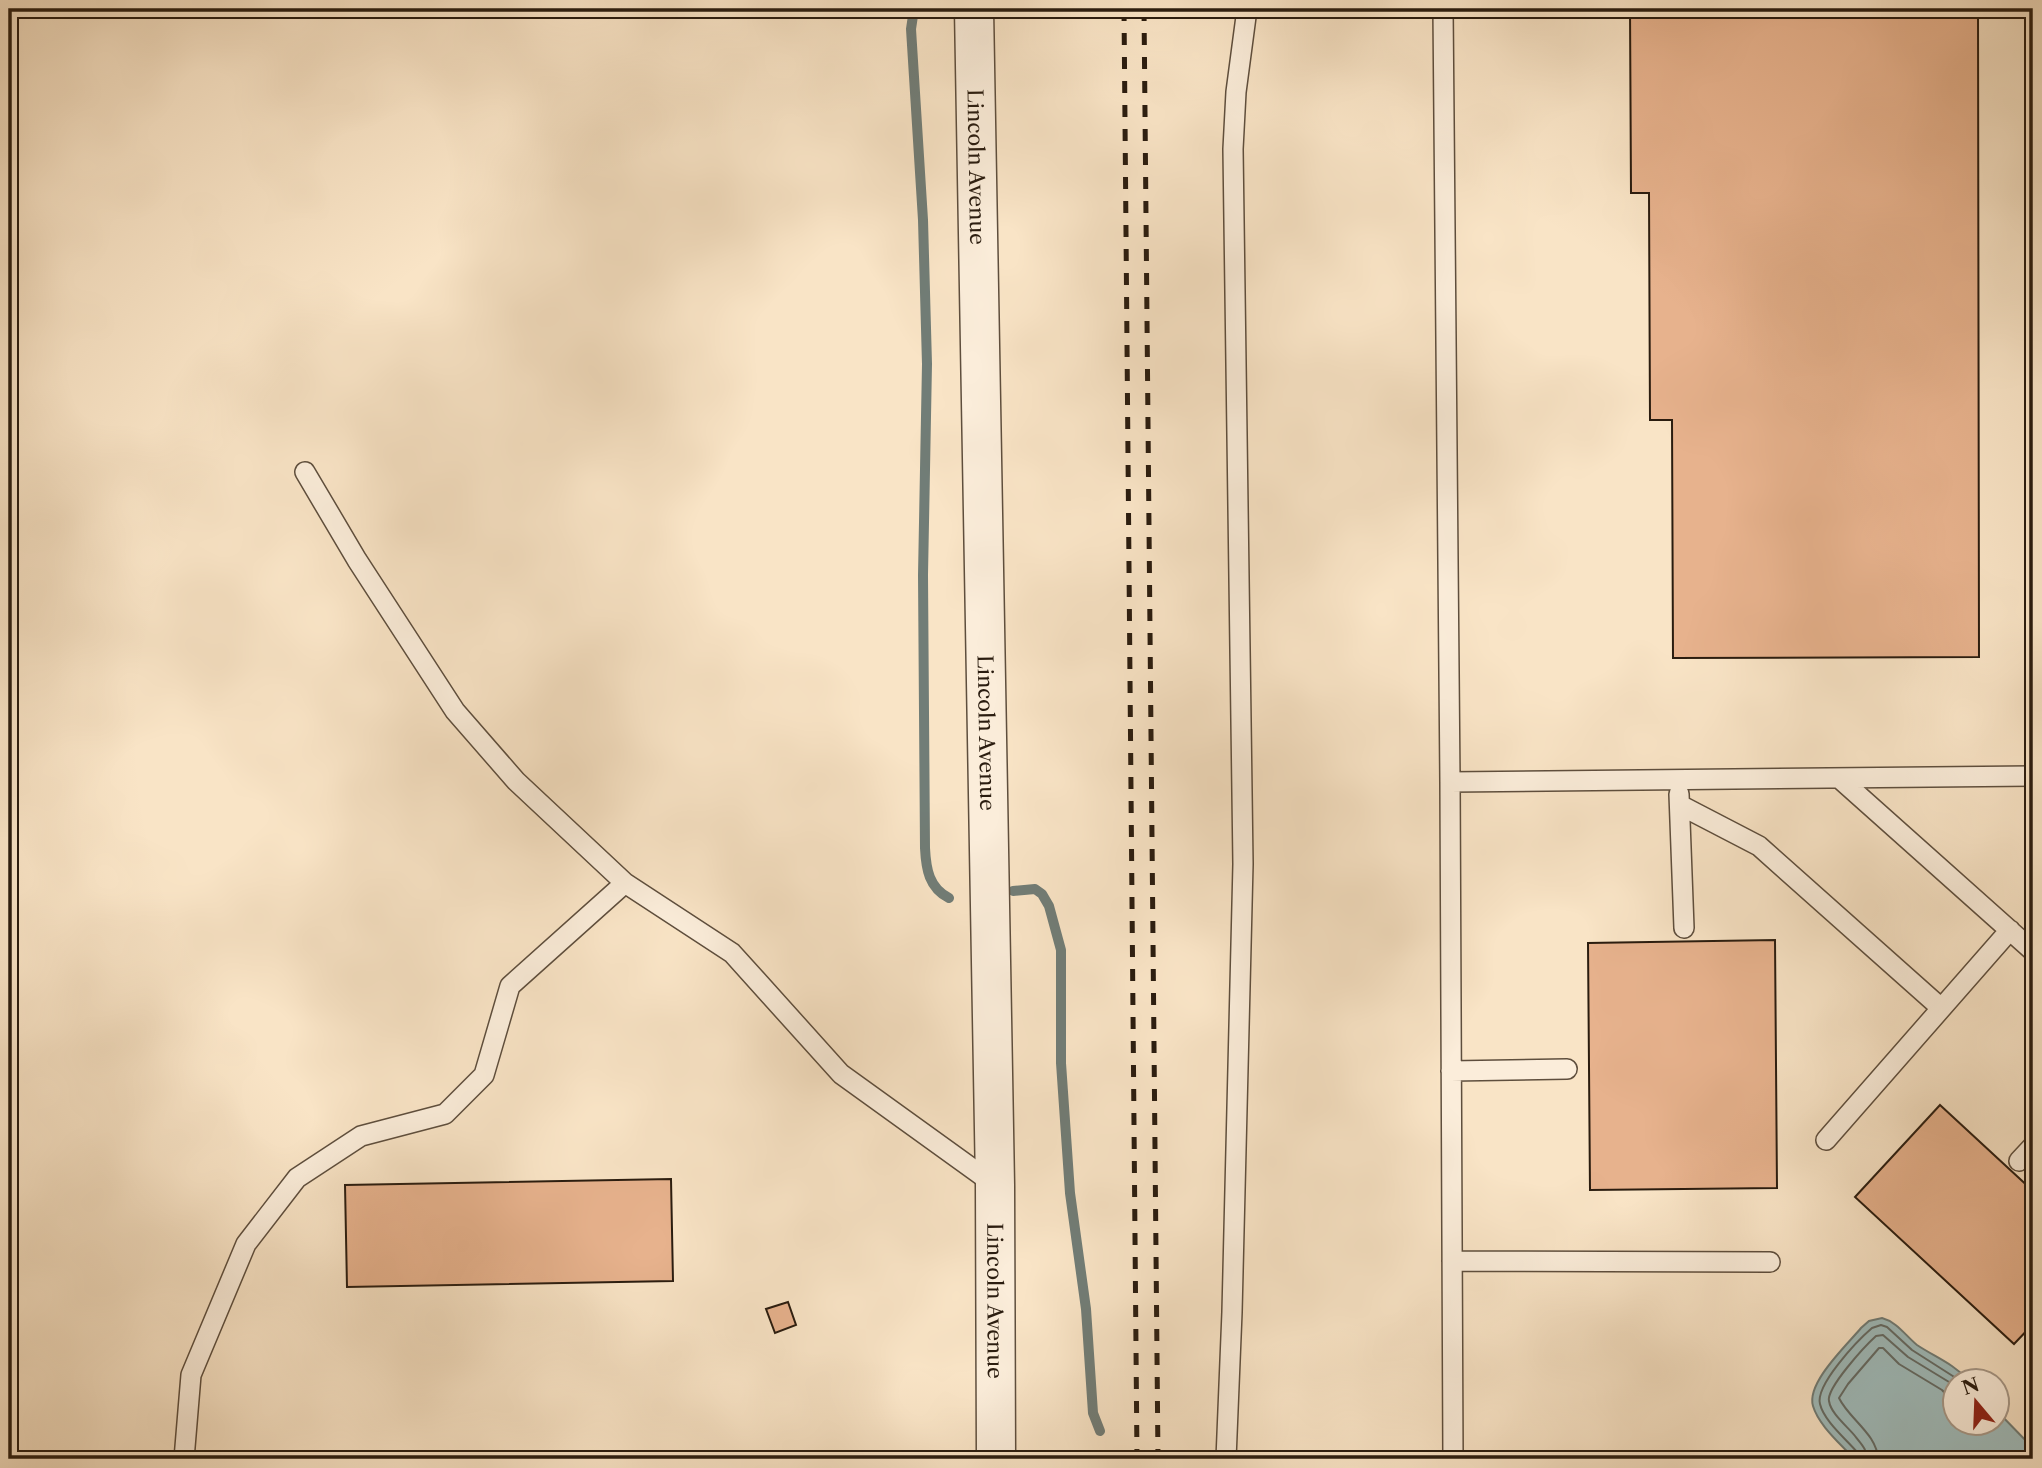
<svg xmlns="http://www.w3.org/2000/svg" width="2042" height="1468" font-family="'Libre Caslon Text',serif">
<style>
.water{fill:#a0bdbd;stroke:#717d77;stroke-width:2}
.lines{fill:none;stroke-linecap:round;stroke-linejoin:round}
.shore{stroke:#656c66;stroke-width:2}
.stream{stroke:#717d77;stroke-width:10}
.building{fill:#e7b28d;stroke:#2a1c0f;stroke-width:2}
.service-casing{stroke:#5e4e3d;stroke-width:22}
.tertiary-casing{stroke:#5e4e3d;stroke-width:41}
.service{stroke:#fbedda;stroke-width:19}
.tertiary{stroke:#fbedda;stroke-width:38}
.rail{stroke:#2a1c0f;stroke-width:5;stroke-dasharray:12 12;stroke-linecap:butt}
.labels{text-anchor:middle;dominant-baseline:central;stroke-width:6;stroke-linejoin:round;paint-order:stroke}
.street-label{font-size:21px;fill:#2a1c0f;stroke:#fbedda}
</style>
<rect width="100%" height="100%" fill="#f9e4c6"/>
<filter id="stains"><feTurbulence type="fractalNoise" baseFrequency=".00286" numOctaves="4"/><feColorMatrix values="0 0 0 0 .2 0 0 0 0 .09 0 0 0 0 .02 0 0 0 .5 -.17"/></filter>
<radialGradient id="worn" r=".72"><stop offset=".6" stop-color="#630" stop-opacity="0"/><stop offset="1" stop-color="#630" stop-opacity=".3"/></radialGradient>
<path class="water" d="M1882 1318C1897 1322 1905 1335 1917 1345 1935 1357 1954 1364 1968 1380H1954V1422H1996L1997 1411 2033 1448V1459H1854C1841 1444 1819 1426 1813 1406 1806 1383 1847 1345 1861 1328L1869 1321Z"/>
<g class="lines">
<path class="shore" d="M1859 1459 1857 1452C1846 1439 1824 1421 1820 1404 1815 1385 1858 1340 1872 1328L1881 1325 1887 1327 1912 1350 1959 1380
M1867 1459C1867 1449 1861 1444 1855 1436 1847 1426 1831 1414 1829 1401 1826 1388 1866 1345 1876 1336L1883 1335 1908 1357 1949 1382 1954 1389
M1878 1459C1877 1434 1849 1419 1839 1398L1848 1384 1879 1348H1883L1899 1364 1942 1390 1954 1403"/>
<path class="stream" d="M914 9 911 29 923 220 927 364 923 575 925 848C926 869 929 888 949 898
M1013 891 1035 889 1042 894 1049 906 1061 950V1063L1070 1193 1086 1309 1093 1413 1100 1431"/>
</g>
<path class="building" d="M1630 9H1978L1979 657 1673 658 1672 420H1650L1649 193H1631Z
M1775 940 1777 1188 1590 1190 1588 943Z
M1940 1105 2033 1191V1324L2014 1344 1855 1197Z
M671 1179 673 1281 347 1287 345 1185Z
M788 1302 796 1325 775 1333 766 1309Z"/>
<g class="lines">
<g class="service-casing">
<path id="service" d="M1443 9 1450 782
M305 472 357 560 455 711 516 781 625 883 732 953 841 1074 995 1185
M1839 778 2033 951
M1679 794 1684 928
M1680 805 1759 846 1941 1008
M1451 1071 1567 1069
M1826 1140 2010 930
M2019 1161 2033 1146
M1452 1261 1770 1262
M184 1459 191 1375 246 1244 297 1178 361 1136 445 1114 484 1075 510 986 625 883
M1226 1459 1232 1312 1243 864 1233 149 1236 92 1247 9
M1453 1459 1450 782 2033 776"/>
</g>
<g class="tertiary-casing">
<g id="tertiary">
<path id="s1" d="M974 9 995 1185 996 1459"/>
</g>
</g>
<use href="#service" class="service"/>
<use href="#tertiary" class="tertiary"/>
<path class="rail" d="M1124 9 1137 1459
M1144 9 1158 1459"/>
</g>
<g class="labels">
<g class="street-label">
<text stroke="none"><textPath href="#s1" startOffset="158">Lincoln Avenue</textPath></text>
<text stroke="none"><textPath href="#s1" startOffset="724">Lincoln Avenue</textPath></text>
<text stroke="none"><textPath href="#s1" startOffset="1292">Lincoln Avenue</textPath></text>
</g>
</g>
<rect width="2042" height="1468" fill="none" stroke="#f9e4c6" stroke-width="35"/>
<rect x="10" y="10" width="2021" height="1447" fill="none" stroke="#2a1c0f" stroke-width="3.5"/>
<rect x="18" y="18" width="2007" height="1433" fill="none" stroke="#2a1c0f" stroke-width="2"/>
<g transform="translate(1976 1402) rotate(341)"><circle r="33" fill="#fbedda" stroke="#a79989" stroke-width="2"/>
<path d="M0-5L12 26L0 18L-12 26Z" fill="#8f2418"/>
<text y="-10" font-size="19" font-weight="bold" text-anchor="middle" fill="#2a1c0f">N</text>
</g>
<rect width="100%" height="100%" filter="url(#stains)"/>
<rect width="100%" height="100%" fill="url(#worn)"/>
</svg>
